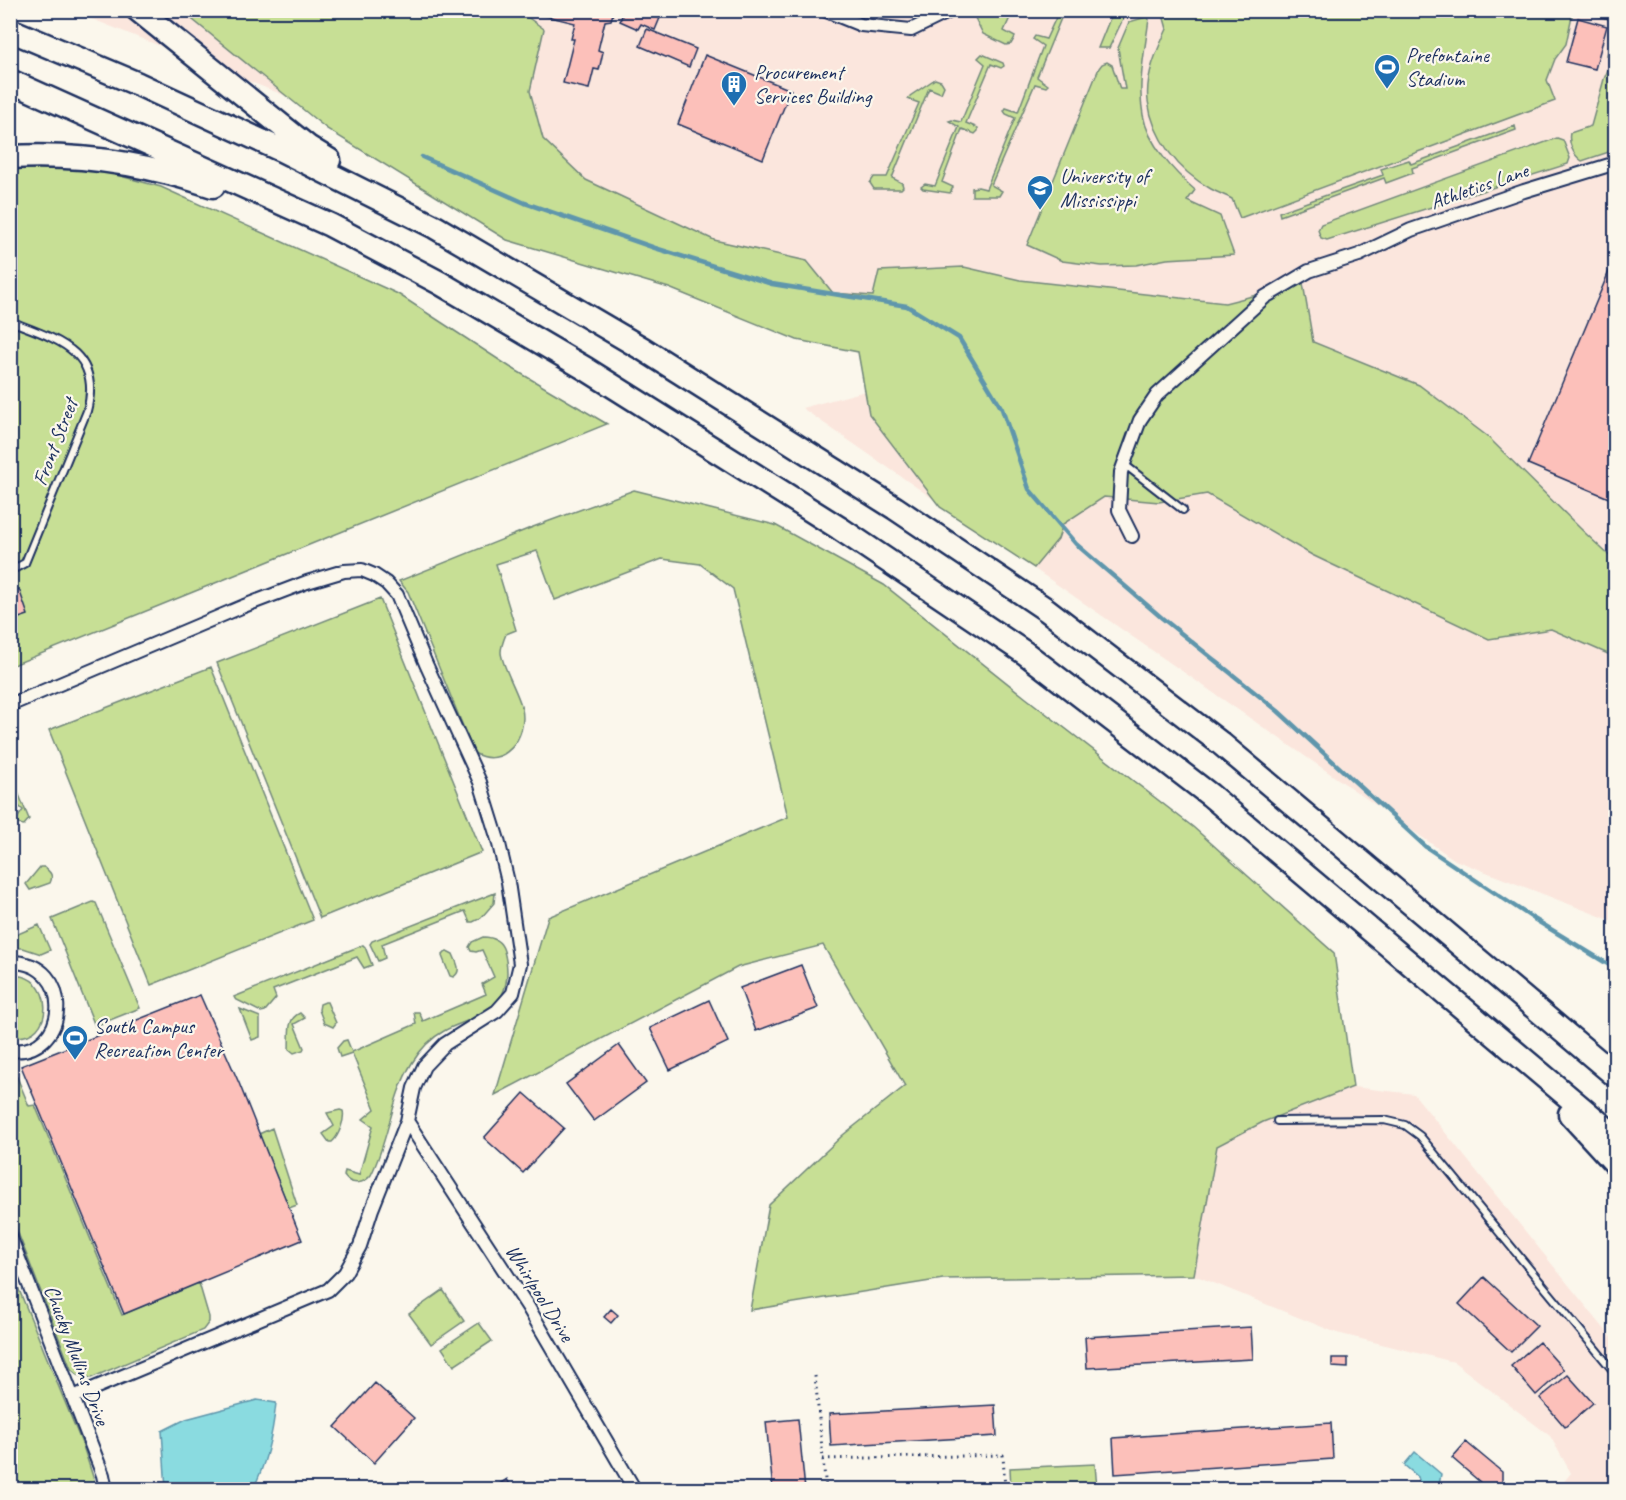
<svg xmlns="http://www.w3.org/2000/svg" width="1626" height="1500" font-family="Caveat,sans-serif">
<style>
.built{fill:#fbe6dd}
.green{fill:#c7df95;stroke:#71877a;stroke-width:1.5}
.water{fill:#8adbe0;stroke:#5e96ac;stroke-width:1.5}
.lines{fill:none;stroke-linecap:round;stroke-linejoin:round}
.stream{stroke:#5e96ac;stroke-width:4.5}
.building{fill:#fcc0ba;stroke:#1b2f5e;stroke-width:1.5}
.service-casing{stroke:#1b2f5e;stroke-width:10}
.minor-casing{stroke:#1b2f5e;stroke-width:16}
.motorway-casing{stroke:#1b2f5e;stroke-width:27}
.path{stroke:#1b2f5e;stroke-width:3;stroke-dasharray:1.5 4.5;stroke-linecap:butt}
.service{stroke:#fbf7ec;stroke-width:6}
.minor{stroke:#fbf7ec;stroke-width:12}
.motorway{stroke:#fbf7ec;stroke-width:22}
.labels{text-anchor:middle;dominant-baseline:central;stroke-width:4.5;stroke-linejoin:round;paint-order:stroke}
.poi-label{font-size:21px;fill:#1b2f5e;stroke:#fbf7ec;text-anchor:start}
.street-label{font-size:21px;fill:#1b2f5e;stroke:#fbf7ec}
</style>
<rect width="100%" height="100%" fill="#fbf7ec"/>
<filter id="ink" filterUnits="userSpaceOnUse"><feTurbulence type="fractalNoise" baseFrequency=".0167" numOctaves="2"/><feDisplacementMap in="SourceGraphic" scale="12" xChannelSelector="R" yChannelSelector="G"/><feConvolveMatrix kernelMatrix="1 2 1 2 8 2 1 2 1" color-interpolation-filters="sRGB"/></filter>
<g filter="url(#ink)">
<path class="built" d="M72 11H1615V922L1455 860 802 408 962 365Z
M1353 1087 1414 1094 1615 1342V1489H1558L1571 1473 1550 1436 1454 1362 1337 1333 1194 1275 1217 1146 1263 1122Z"/>
<path class="green" d="M182 11H519L544 29 530 91 543 139 586 180 714 240 807 261 833 293 873 296 879 271 964 267 1020 280 1225 303 1303 283 1313 342 1419 385 1487 436 1583 531 1615 561V657L1551 629 1489 639 1312 555 1207 494 1159 502 1104 497 1063 524 1058 539 1034 568 940 507 869 414 858 352 797 340 669 288 507 240 327 129Z
M982 11H1013L1004 31 1015 37 1011 44 1006 45 983 34 975 18Z
M1059 11H1064L1037 77 1048 85 1046 87 1035 84 991 185 1002 191 999 196H972V188L978 187 986 189 1015 118 1006 114 1004 111 1006 108 1018 112 1043 46 1033 39 1035 36 1046 39Z
M1113 11H1144L1124 17 1109 48H1098Z
M1162 11 1573 10V11L1566 44 1555 59 1547 80 1555 101 1240 218 1232 199C1225 195 1218 193 1211 189 1178 171 1153 138 1148 101 1145 76 1157 50 1167 29Z
M1585 11H1615V54L1607 55 1614 27 1609 19 1586 13Z
M1146 17 1149 19C1145 50 1137 84 1143 115 1148 144 1174 172 1195 190L1187 201 1220 216 1234 255 1167 259 1136 265 1102 266 1062 261 1027 245 1099 68 1102 64 1107 62 1112 65 1120 89H1125L1118 48 1129 22Z
M982 54 1003 63 1004 66 1001 68 991 64 966 123 978 128V131L975 134 962 129 942 182 953 187 950 193 923 189 921 187 925 184 935 186 959 127 949 121 952 120 961 122 985 64 978 58Z
M1611 63H1615V150L1582 161C1573 155 1568 143 1570 133L1591 126 1604 79Z
M935 79 941 81 944 86 941 93 929 88 892 178 902 183 903 187 901 189H874L870 183 874 177H887L919 103 908 99 910 96Z
M1515 126 1516 130 1412 168 1413 173 1386 183 1384 178 1280 216 1279 212 1383 175 1381 169 1409 160 1411 164Z
M1557 138 1563 140 1570 158 1568 164 1327 240 1321 238 1318 230 1321 224Z
M69 162 161 187 398 294 510 367 607 424 11 666V167Z
M634 490 775 525 884 585 1026 698 1193 827 1334 953 1353 1087 1263 1122 1217 1146 1194 1275 943 1279 750 1310 769 1205 843 1135 905 1086 823 945 738 967 495 1095 548 917 788 817 733 589 700 564 662 559 555 600 537 551 496 564 516 630 506 634C504 639 501 647 501 652 501 664 519 694 522 709 528 737 504 770 474 753L408 592 399 581 533 527Z
M380 599 482 852 320 918 217 663Z
M211 667 313 920 151 985 49 730Z
M10 773 29 819 24 825 18 824 16 820 23 810 11 799Z
M40 867H44C50 872 54 875 50 883L30 890 26 884Z
M495 893 494 903 481 918 473 922H470L465 911 382 944 385 958 378 961 370 944 372 941Z
M93 902 96 903 140 1008 95 1026 52 919Z
M39 925 50 950 41 954 23 948H11V937Z
M483 937C493 937 501 940 504 951 510 974 509 997 486 1012 474 1020 458 1023 444 1031 431 1038 420 1050 412 1063 391 1097 389 1140 371 1175 364 1184 351 1186 344 1176L345 1171 359 1175 373 1126 363 1119 375 1109 352 1053 340 1057 337 1048 343 1041 347 1040 352 1052 416 1024 414 1012H419L423 1021 486 994 482 984 494 977 482 950 476 952 471 951 469 947 472 942Z
M363 945 365 947 372 965 364 968 357 957 273 990 276 998 265 1011 261 1012 235 999 234 997Z
M447 951 453 954C456 962 463 972 453 977L450 976 442 956Z
M11 976C54 970 58 1044 11 1036Z
M325 1002H327L336 1023 333 1027 324 1023 319 1010 320 1004Z
M240 1009 260 1017V1037L252 1040Z
M300 1013 305 1018 294 1024 304 1048 303 1050 294 1053 289 1049C290 1035 286 1019 300 1013Z
M17 1077 29 1106 35 1105 122 1315 199 1283 209 1317V1322L203 1330 91 1378 78 1375 71 1369 11 1215 10 1079Z
M340 1110 343 1111C345 1119 339 1136 332 1142H329L323 1134 334 1126 327 1113Z
M272 1128 297 1205 289 1208 259 1134Z
M11 1270 83 1446 97 1489H11V1486L13 1484 10 1479Z
M443 1290 464 1321 431 1344 409 1314Z
M479 1323 492 1341 454 1366 442 1348Z
M1095 1464 1097 1489H1011L1010 1468Z"/>
<path class="water" d="M257 1400 276 1403C273 1432 266 1464 253 1489H166L162 1431 186 1419Z
M1415 1452 1441 1474 1439 1485 1442 1489H1420L1421 1488 1418 1477 1404 1465Z"/>
<g class="lines">
<path class="stream" d="M422 157 525 203 655 248 772 284 907 306 959 338 1002 409 1029 489 1076 544 1162 618 1278 711 1426 847 1534 919 1616 969"/>
</g>
<path class="building" d="M547 10H614L611 20 605 21 598 50 603 52 599 70 594 69 589 89 563 83 574 39H571L575 23 546 16Z
M624 10H648L647 13 660 18 655 30 641 24 638 29 620 21Z
M1578 18 1607 26 1595 69 1566 62Z
M647 29 696 49 689 67 640 46Z
M705 55 791 90 763 159 678 124Z
M1613 262 1616 263V501L1528 464Z
M19 589 28 615 10 621V592Z
M801 965 818 1008 756 1031 740 988Z
M200 995 239 1083 302 1240 124 1314 21 1066Z
M709 1000 728 1042 670 1070 650 1028Z
M619 1045 646 1083 594 1121 566 1084Z
M524 1093 564 1128 523 1173 484 1138Z
M1484 1277 1537 1326 1511 1352 1459 1304Z
M611 1309 618 1315 611 1323 604 1317Z
M1251 1327 1253 1359 1087 1368 1085 1337Z
M1539 1342 1564 1370 1536 1395 1511 1366Z
M1332 1358H1348V1368L1332 1367Z
M1568 1375 1593 1403 1565 1427 1540 1398Z
M375 1383 414 1418 374 1463 335 1427Z
M995 1405 997 1436 831 1446 829 1414Z
M798 1419 805 1490H773L766 1422Z
M1331 1423 1333 1459 1115 1474 1113 1438Z
M1466 1442 1502 1472V1484L1497 1490H1473L1480 1482 1452 1458Z
M507 1479 513 1490H490Z"/>
<g class="lines">
<g class="service-casing">
<path id="service" d="M10 321C56 339 103 351 87 411L25 563 10 571
M1124 464 1183 510
M1277 1121 1384 1120 1405 1125 1420 1136 1616 1374"/>
</g>
<g class="minor-casing">
<path id="minor" d="M824 10 861 25 911 30 952 10
M1132 536 1119 510 1121 472 1140 420 1157 395 1265 297 1309 271 1359 255 1411 230 1524 191 1616 163
M10 705 244 606 307 582 344 571 362 570 374 575 386 583 397 595 426 664 480 782 498 840 508 882 520 964 513 993 497 1011 445 1044 424 1066 414 1088 407 1121 372 1209 360 1246 345 1273 328 1290 73 1397
M10 962C77 961 69 1058 10 1050
M407 1121 528 1307 635 1490
M10 1236 103 1475 106 1490"/>
</g>
<g class="motorway-casing">
<path id="motorway" d="M138 10 308 147 329 160
M10 30 138 84 281 150 435 227 643 349 895 508 1047 610 1219 742 1616 1076
M10 81 330 225 440 283 586 369 839 528 1025 653 1210 795 1616 1137
M10 157C78 153 148 164 213 186
M1570 1114 1616 1164"/>
</g>
<path class="path" d="M815 1376 826 1490
M823 1459 1003 1455 1005 1490"/>
<use href="#service" class="service"/>
<use href="#minor" class="minor"/>
<use href="#motorway" class="motorway"/>
</g>
</g>
<defs>
<g id="stadium-pin" transform="scale(1.35)"><path d="M0 17L-7.5 6A9.5 9.5 0 1 1 7.5 6Z" fill="#1f6fb2" stroke="#fbf7ec"/><path d="M0-5a6.5 5 0 1 0 0 10a6.5 5 0 1 0 0-10ZM-3.5-1.8h7v3.6h-7Z" fill="#fff"/></g>
<g id="building-pin" transform="scale(1.35)"><path d="M0 17L-7.5 6A9.5 9.5 0 1 1 7.5 6Z" fill="#1f6fb2" stroke="#fbf7ec"/><path d="M-4-6H4V6H1V3H-1V6H-4ZM-2.5-4.3h1.7v1.8h-1.7ZM.8-4.3h1.7v1.8H.8ZM-2.5-1h1.7V.8h-1.7ZM.8-1h1.7V.8H.8Z" fill="#fff"/></g>
<g id="university-pin" transform="scale(1.35)"><path d="M0 17L-7.5 6A9.5 9.5 0 1 1 7.5 6Z" fill="#1f6fb2" stroke="#fbf7ec"/><path d="M0-5L7-2L0 1L-7-2ZM-4 1L0 2.5L4 1V4Q0 6-4 4Z" fill="#fff"/></g>
</defs>
<g fill-rule="evenodd">
<use href="#stadium-pin" x="1387" y="67"/>
<use href="#building-pin" x="734" y="84"/>
<use href="#university-pin" x="1040" y="188"/>
<use href="#stadium-pin" x="75" y="1038"/>
</g>
<g class="labels">
<g class="poi-label">
<text x="1406" y="55">Prefontaine<tspan x="1406" dy="24">Stadium</tspan></text>
<text x="754" y="72">Procurement<tspan x="754" dy="24">Services Building</tspan></text>
<text x="1060" y="176">University of<tspan x="1060" dy="24">Mississippi</tspan></text>
<text x="94" y="1026">South Campus<tspan x="94" dy="24">Recreation Center</tspan></text>
</g>
<g class="street-label">
<text transform="translate(1479 186) rotate(-19)">Athletics Lane</text>
<text transform="translate(55 442) rotate(-69)">Front Street</text>
<text transform="translate(540 1293) rotate(58)">Whirlpool Drive</text>
<text transform="translate(77 1355) rotate(69)">Chucky Mullins Drive</text>
</g>
</g>
<rect width="1626" height="1500" fill="none" stroke="#fbf7ec" stroke-width="36"/>
<rect x="18" y="18" width="1590" height="1464" fill="none" stroke="#1b2f5e" stroke-width="2" filter="url(#ink)"/>
</svg>
